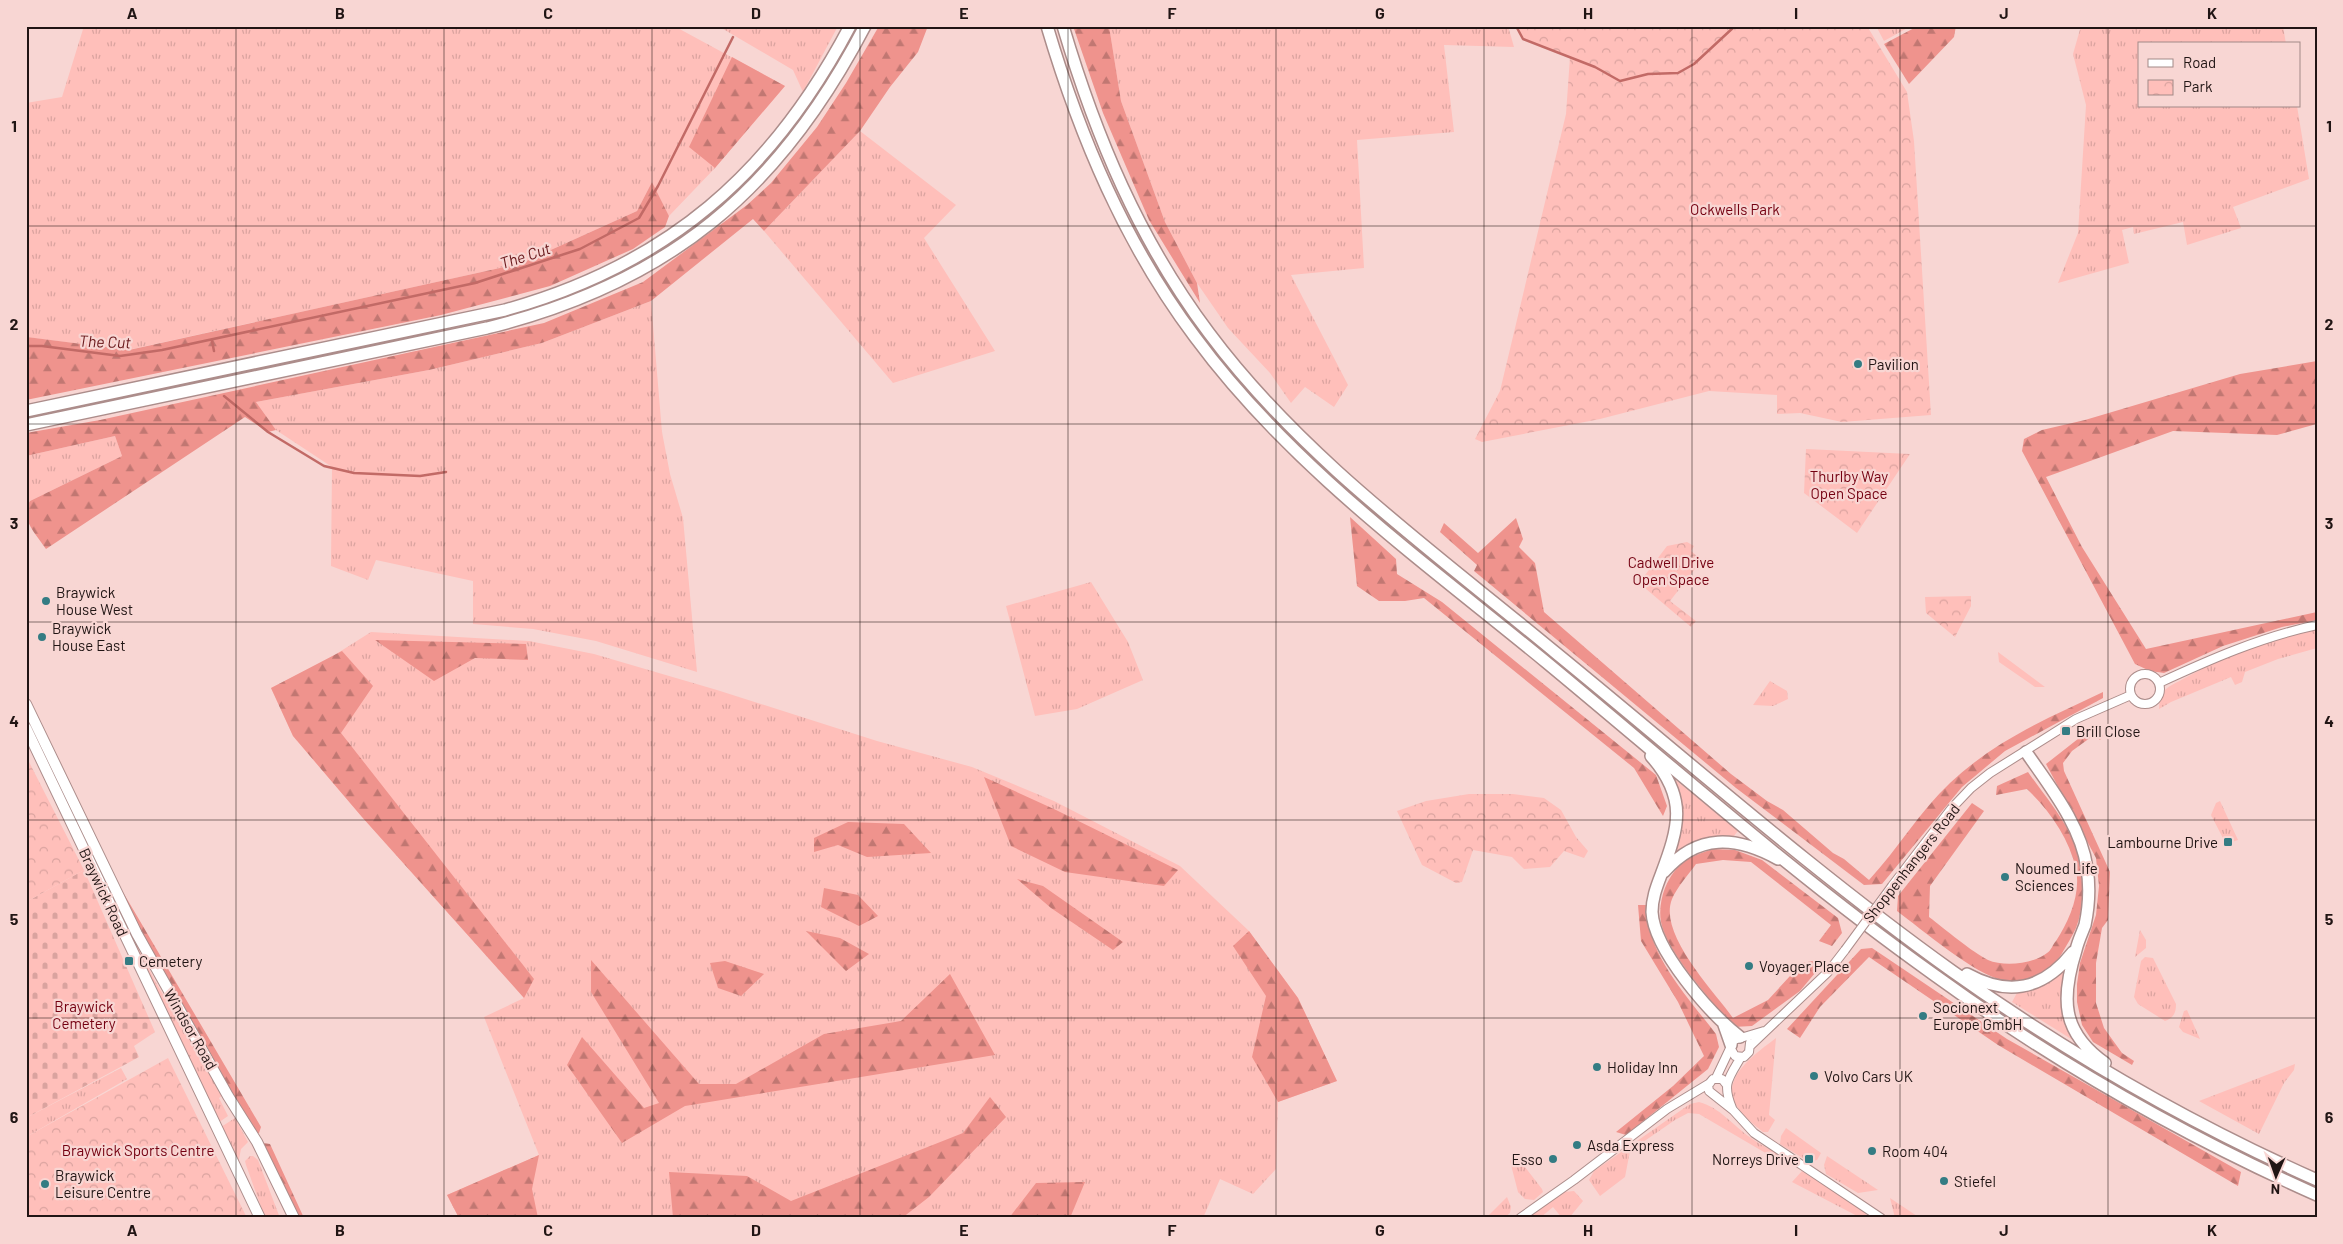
<svg xmlns="http://www.w3.org/2000/svg" width="2343" height="1244" font-family="Barlow,sans-serif">
<style>
.grass{fill:url(#grass-tufts)}
.forest{fill:url(#forest-firs)}
.cemetery{fill:url(#cemetery-stones)}
.park{fill:url(#park-crowns)}
.lines{fill:none;stroke-linecap:round;stroke-linejoin:round}
.stream{stroke:#c26a66;stroke-width:2.5}
.tertiary-casing{stroke:#ac8d8b;stroke-width:10}
.primary-casing{stroke:#ac8d8b;stroke-width:12}
.motorway-casing{stroke:#ac8d8b;stroke-width:14}
.tertiary{stroke:#fff;stroke-width:8}
.primary{stroke:#fff;stroke-width:10}
.motorway{stroke:#fff;stroke-width:11}
.tertiary-bridge-casing{stroke:#ac8d8b;stroke-width:10;stroke-linecap:butt}
.tertiary-bridge{stroke:#fff;stroke-width:8}
.grid{fill:none;stroke:#211514;stroke-width:1;stroke-opacity:0.55}
.poi-dot{fill:#347c83;stroke:#f8d6d3;stroke-width:2}
.labels{text-anchor:middle;dominant-baseline:central;stroke-width:4.5;stroke-linejoin:round;paint-order:stroke}
.park-label{font-size:15px;fill:#740011;stroke:#f8d6d3}
.poi-label{font-size:15px;fill:#211514;stroke:#f8d6d3;text-anchor:start}
.street-label{font-size:15px;fill:#211514;stroke:#f8d6d3}
.water-label{font-size:16px;font-style:italic;fill:#68171a;stroke:#f8d6d3}
.neatline{fill:none;stroke:#211514;stroke-width:2}
.grid-label{font-size:16px;text-anchor:middle;font-weight:bold;fill:#211514}
</style>
<defs>
<pattern id="grass-tufts" width="24" height="20" patternUnits="userSpaceOnUse" patternTransform="scale(1.25)"><rect width="24" height="20" fill="#ffbfba"/><path d="M3 7l-1-3M5 7V3M7 7l1-3M15 17l-1-3M17 17v-4M19 17l1-3" fill="none" stroke="#daa39f"/></pattern>
<pattern id="forest-firs" width="22" height="20" patternUnits="userSpaceOnUse" patternTransform="scale(1.25)"><rect width="22" height="20" fill="#ef938d"/><path d="M5 1l3.5 6h-7zM16 11l3.5 6h-7z" fill="#c17772"/></pattern>
<pattern id="cemetery-stones" width="16" height="16" patternUnits="userSpaceOnUse" patternTransform="scale(1.25)"><rect width="16" height="16" fill="#ffbfba"/><path d="M2 7V4a2 2 0 0 1 4 0v3zM10 15v-3a2 2 0 0 1 4 0v3z" fill="#daa39f"/></pattern>
<pattern id="park-crowns" width="20" height="18" patternUnits="userSpaceOnUse" patternTransform="scale(1.25)"><rect width="20" height="18" fill="#ffbfba"/><path d="M2 6a3 3 0 1 1 6 0M12 15a3 3 0 1 1 6 0" fill="none" stroke="#daa39f"/></pattern>
</defs>
<rect width="100%" height="100%" fill="#f8d6d3"/>
<path class="grass" d="M84 26H674L785 86 715 168 669 216 652 182 637 211 522 263 128 350 26 337V103L62 97Z
M718 26H838L803 92 793 70Z
M1109 26H1508L1514 47 1444 45 1454 132 1357 140 1364 268 1291 275 1348 385 1334 407 1305 387 1291 403 1270 373 1228 328 1197 283 1165 222 1121 101Z
M1876 26H1911L1884 41Z
M2081 26H2283L2286 44H2139V106H2297L2309 179 2233 207 2241 228 2187 245 2183 222 2134 234 2133 227 2122 230 2129 263 2058 283 2078 233 2086 105 2073 54Z
M860 131 956 205 924 238 995 351 893 383 764 231Z
M651 301 662 432 670 474 683 518 697 672 596 641 533 629 473 624V581L376 560 368 580 331 566 332 467 276 430 256 402 429 370 542 343Z
M115 436 122 456 30 501 26 506V456Z
M1091 582 1128 642 1143 680 1077 709 1035 716 1006 606Z
M2317 629V648L2278 659 2245 672 2242 682 2235 685 2231 677 2171 702 2159 709C2159 703 2160 697 2164 691 2168 686 2178 682 2183 679 2226 655 2269 639 2317 629Z
M371 632 529 641 594 654 717 690 877 741 972 767 1054 801 1180 866 1249 931 1298 998 1337 1081 1278 1102 1276 1169 1253 1194 1220 1179 1203 1218H459L447 1195 539 1155 484 1017 524 998 362 817 293 736 271 688 325 661Z
M1998 652 2045 687H2035L1999 662Z
M1770 681 1787 691 1788 699 1773 706 1753 705Z
M1671 776 1738 831 1733 837 1673 857Z
M2220 801 2238 840 2226 844 2211 815 2216 803Z
M108 885 155 981 223 1095 219 1098 228 1116 218 1123 106 886Z
M2140 930 2146 940V948L2135 957Z
M2145 957 2153 958 2176 1004C2176 1012 2174 1018 2165 1021L2138 1004 2134 997 2141 961Z
M2066 962 2076 1042 2012 1002 2018 991Z
M2187 1010 2200 1039 2183 1032 2179 1027 2184 1011Z
M1776 1038 1769 1115 1775 1120 1768 1132H1763C1753 1124 1739 1113 1734 1101 1723 1075 1759 1051 1776 1038Z
M2295 1064 2294 1070 2284 1083 2259 1134 2199 1101Z
M121 1068 127 1079 26 1137V1118Z
M1699 1102C1721 1108 1732 1125 1751 1138 1761 1145 1773 1151 1785 1158L1786 1165 1699 1114 1688 1113 1675 1120 1630 1151 1625 1177 1600 1196 1589 1180 1594 1171 1690 1104Z
M235 1118 248 1142 241 1149 238 1164 221 1127Z
M1786 1128 1821 1153 1817 1160 1809 1162 1780 1144 1781 1136Z
M1515 1154 1542 1189 1543 1192 1534 1200 1525 1199 1518 1192 1510 1161Z
M250 1156H253L258 1160 280 1218H265L246 1165 245 1161Z
M1827 1156 1878 1190 1858 1193 1826 1174 1824 1165Z
M1802 1171 1865 1212 1867 1218H1861L1792 1182Z
M1574 1191 1583 1201 1569 1218H1562L1553 1207 1540 1218H1527L1564 1192Z
M1507 1197 1511 1207 1510 1213 1504 1218H1486Z
M1890 1198 1920 1218H1895Z"/>
<path class="forest" d="M879 26H928L918 52 890 87 860 131 764 231 753 219 651 301 542 343 429 370 256 402 276 430 268 432 245 417 46 549C37 535 18 517 30 501L122 456 115 436 26 456V433L100 420 544 323 643 282 747 205 771 183 817 127 846 83Z
M1073 26H1109L1121 101 1165 222 1197 283 1200 303 1149 220 1103 113Z
M1918 26H1956L1954 37 1909 84 1884 44Z
M732 57 785 86 715 168 689 147Z
M652 182 669 216 665 227 633 249 550 286 441 315 26 400 27 337 129 350 522 263 637 211Z
M2317 361V423L2313 425 2277 435 2173 431 2046 477 2082 547 2146 649 2317 612V620L2282 627 2223 646 2164 673 2150 671 2135 664 2022 451 2024 439 2042 430 2085 420 2240 374Z
M1350 517 1396 559 1397 574 1442 602 1656 775 1667 806 1663 816 1634 768 1424 598 1405 601H1379L1357 586Z
M1516 518 1523 539 1519 547 1535 563 1544 612 1731 774 1767 801 1783 810 1833 853 1844 859 1869 880C1897 850 1920 811 1950 783 1996 740 2046 719 2103 692V698L2005 751 1962 787 1882 884 1864 885 1736 788 1474 571 1477 565 1440 532 1444 523 1478 553Z
M375 640 526 644 528 660 475 658 434 681Z
M342 651 373 686 341 733 534 979 524 998 362 817 293 736 271 688Z
M2097 724 2103 736 2100 740 2094 735 2072 751 2063 763 2064 771 2110 872 2108 920 2102 928 2096 963V1003L2104 1028 2122 1053 2134 1061 2132 1065 2093 1042 2082 1025 2077 1002V984L2080 963 2096 915 2099 886 2096 858 2046 764Z
M2028 772C2042 792 2058 811 2069 832 2083 858 2087 901 2076 928 2072 937 2066 946 2061 955 2049 974 2025 985 2002 980 1976 975 1921 929 1897 911L1898 896 1972 803 1984 811 1930 886 1929 917C1945 929 1972 952 1988 960 2004 967 2033 964 2047 953 2051 951 2053 944 2056 941 2069 921 2081 894 2076 869 2069 838 2050 811 2027 789L1996 795 1997 786Z
M984 777 1056 810 1178 870 1164 886 1065 872 1011 846Z
M848 822 904 824 931 853 867 857 838 845 814 852V838Z
M1713 849 1735 850 1762 860 1838 918 1842 933 1832 946 1819 941 1831 925 1751 862 1723 860 1696 864C1689 874 1677 887 1672 899 1658 934 1713 990 1733 1018L1768 1000 1802 963 1813 961 1820 967 1800 991 1752 1026 1733 1027C1712 1001 1667 953 1661 922 1659 911 1661 898 1665 888 1676 863 1688 857 1713 849Z
M1017 879 1043 886 1123 942 1113 950 1051 908Z
M117 882 261 1127 259 1133H252L115 883Z
M824 888 858 895 878 916 859 926 821 907Z
M1638 905H1646C1647 955 1687 996 1716 1034L1719 1047 1708 1069 1626 1135 1616 1132 1673 1086 1704 1056 1678 1002 1641 941Z
M806 931 840 938 869 954 846 971Z
M1249 931 1298 998 1337 1081 1278 1102 1252 1057 1266 996 1233 946Z
M1872 948 2007 1039 2241 1172 2238 1186 1998 1045 1869 957 1820 1007 1800 1038 1787 1029 1861 949Z
M591 960 699 1084H736L824 1034 901 1021 950 974 995 1055 685 1106 622 1143 567 1065 582 1037 644 1108 659 1103 591 992Z
M725 961 764 974 741 996 718 988 710 963Z
M990 1097 1006 1117 929 1197 902 1218H673L669 1172 747 1176 791 1201 963 1133Z
M263 1143 270 1144 304 1218H296Z
M539 1155 532 1189 538 1218H459L447 1195Z
M1085 1182 1070 1218H1009L1036 1183Z"/>
<path class="cemetery" d="M84 870 155 1032 134 1046 139 1057 26 1118V902Z"/>
<path class="park" d="M1516 26H1867L1907 92 1914 141 1931 415 1842 422 1800 413 1777 414V395L1709 391 1600 419 1482 442 1475 439 1500 391 1566 114 1570 57 1523 39Z
M1806 449 1910 454 1857 533 1804 493Z
M1687 542 1694 546 1691 551 1702 560 1670 601 1696 621 1691 627 1639 583 1667 546Z
M1971 596V606L1955 637 1926 613 1925 597Z
M26 756 84 870 26 902Z
M1469 794H1513L1544 798 1561 810 1576 837 1588 851 1584 858 1564 851 1550 867 1524 869 1512 857 1473 850 1462 882 1456 883 1422 865 1397 811 1426 801Z
M168 1058 247 1218H26V1137Z"/>
<g class="lines">
<path class="stream" d="M1516 26 1523 39 1595 67 1620 81 1648 74 1678 73 1694 64 1735 26
M212 341 214 351
M26 346H42L120 356 162 350 475 283 580 249 639 218 658 186 733 37
M224 396 268 432 324 466 354 473 420 476 446 472"/>
<g class="tertiary-casing">
<path id="tertiary" d="M2130 689a15 15 0 1 1 30 0a15 15 0 1 1-30 0Z
M2159 683C2211 659 2261 637 2317 625
M1892 886 1951 809 1971 788 1990 773 2076 719 2131 695
M1750 1046 1828 972 1845 950
M1731 1049 1735 1056 1744 1057 1749 1052 1750 1043
M1716 1078 1734 1040 1764 1031
M1726 1084 1722 1079H1713L1708 1085 1709 1091 1733 1110 1754 1133 1881 1218
M1732 1108C1722 1084 1728 1079 1741 1057
M1520 1218 1574 1180 1667 1109 1710 1083"/>
</g>
<g class="primary-casing">
<path id="primary" d="M26 704 137 934 228 1096 257 1142 294 1218
M26 728 260 1218"/>
</g>
<g class="motorway-casing">
<path id="motorway" d="M1047 26C1080 137 1125 244 1195 337 1290 466 1423 561 1546 662 1673 767 1798 878 1933 974 2053 1061 2182 1135 2317 1195
M1063 26C1096 137 1139 240 1209 333 1302 458 1437 554 1556 653 1687 760 1815 873 1952 971 2066 1052 2189 1123 2317 1180
M26 411 505 310C667 265 772 174 850 26
M26 425 487 328C669 283 779 191 865 26
M2026 752C2050 787 2081 825 2087 868 2090 887 2089 906 2085 925 2082 933 2078 941 2076 950 2061 998 2061 1032 2105 1063
M1651 756C1688 798 1679 827 1661 875 1656 888 1652 899 1652 912 1654 950 1710 1014 1740 1037
M1664 872C1698 833 1736 836 1778 859
M1967 974C2009 997 2043 990 2073 952
M1724 1025 1731 1045"/>
</g>
<use href="#tertiary" class="tertiary"/>
<use href="#primary" class="primary"/>
<use href="#motorway" class="motorway"/>
<g class="tertiary-bridge-casing">
<path id="tertiary-bridge" d="M1845 950 1892 886"/>
</g>
<use href="#tertiary-bridge" class="tertiary-bridge"/>
</g>
<path class="grid" d="M236 26V1218M444 26V1218M652 26V1218M860 26V1218M1068 26V1218M1276 26V1218M1484 26V1218M1692 26V1218M1900 26V1218M2108 26V1218M26 226H2317M26 424H2317M26 622H2317M26 820H2317M26 1018H2317"/>
<g class="poi-dot">
<circle cx="1858" cy="364" r="5"/>
<circle cx="46" cy="601" r="5"/>
<circle cx="42" cy="637" r="5"/>
<rect x="2061" y="726" width="10" height="10" rx="2.5"/>
<rect x="2223" y="837" width="10" height="10" rx="2.5"/>
<circle cx="2005" cy="877" r="5"/>
<rect x="124" y="956" width="10" height="10" rx="2.5"/>
<circle cx="1749" cy="966" r="5"/>
<circle cx="1923" cy="1016" r="5"/>
<circle cx="1597" cy="1067" r="5"/>
<circle cx="1814" cy="1076" r="5"/>
<circle cx="1577" cy="1145" r="5"/>
<circle cx="1872" cy="1151" r="5"/>
<circle cx="1553" cy="1159" r="5"/>
<rect x="1804" y="1154" width="10" height="10" rx="2.5"/>
<circle cx="1944" cy="1181" r="5"/>
<circle cx="45" cy="1184" r="5"/>
</g>
<g class="labels">
<g class="park-label">
<text x="1735" y="209">Ockwells Park</text>
<text x="1849" y="476">Thurlby Way<tspan x="1849" dy="17">Open Space</tspan></text>
<text x="1671" y="562">Cadwell Drive<tspan x="1671" dy="17">Open Space</tspan></text>
<text x="84" y="1006">Braywick<tspan x="84" dy="17">Cemetery</tspan></text>
<text x="138" y="1150">Braywick Sports Centre</text>
</g>
<g class="poi-label">
<text x="1868" y="364">Pavilion</text>
<text x="56" y="592">Braywick<tspan x="56" dy="17">House West</tspan></text>
<text x="52" y="628">Braywick<tspan x="52" dy="17">House East</tspan></text>
<text x="2076" y="731">Brill Close</text>
<text x="2218" y="842" text-anchor="end">Lambourne Drive</text>
<text x="2015" y="868">Noumed Life<tspan x="2015" dy="17">Sciences</tspan></text>
<text x="139" y="961">Cemetery</text>
<text x="1759" y="966">Voyager Place</text>
<text x="1933" y="1007">Socionext<tspan x="1933" dy="17">Europe GmbH</tspan></text>
<text x="1607" y="1067">Holiday Inn</text>
<text x="1824" y="1076">Volvo Cars UK</text>
<text x="1587" y="1145">Asda Express</text>
<text x="1882" y="1151">Room 404</text>
<text x="1543" y="1159" text-anchor="end">Esso</text>
<text x="1799" y="1159" text-anchor="end">Norreys Drive</text>
<text x="55" y="1175">Braywick<tspan x="55" dy="17">Leisure Centre</tspan></text>
<text x="1954" y="1181">Stiefel</text>
</g>
<g class="street-label">
<text transform="translate(1911 863) rotate(-52)">Shoppenhangers Road</text>
<text transform="translate(104 892) rotate(65)">Braywick Road</text>
<text transform="translate(191 1029) rotate(60)">Windsor Road</text>
</g>
<g class="water-label">
<text transform="translate(525 255) rotate(-18)">The Cut</text>
<text transform="translate(105 341) rotate(2)">The Cut</text>
</g>
</g>
<rect width="2343" height="1244" fill="none" stroke="#f8d6d3" stroke-width="55"/>
<rect x="2138" y="42" width="162" height="65" fill="#f8d6d3" stroke="#a28987"/>
<rect x="2148" y="59" width="25" height="8" fill="#ffffff" stroke="#a28987"/>
<text x="2183" y="68" font-size="15" fill="#211514">Road</text>
<rect x="2148" y="80" width="25" height="15" fill="url(#park-crowns)" stroke="#a28987"/>
<text x="2183" y="92" font-size="15" fill="#211514">Park</text>
<g transform="translate(2276 1176) rotate(182)" stroke="#f8d6d3" stroke-width="4" paint-order="stroke">
<path d="M0-4L9 19L0 12L-9 19Z" fill="#211514"/>
<text y="-8" font-size="14" font-weight="bold" text-anchor="middle" fill="#211514">N</text>
</g>
<rect x="28" y="28" width="2288" height="1188" class="neatline"/>
<g class="grid-label">
<text x="132" y="19">A</text>
<text x="340" y="19">B</text>
<text x="548" y="19">C</text>
<text x="756" y="19">D</text>
<text x="964" y="19">E</text>
<text x="1172" y="19">F</text>
<text x="1380" y="19">G</text>
<text x="1588" y="19">H</text>
<text x="1796" y="19">I</text>
<text x="2004" y="19">J</text>
<text x="2212" y="19">K</text>
<text x="14" y="132">1</text>
<text x="2329" y="132">1</text>
<text x="14" y="330">2</text>
<text x="2329" y="330">2</text>
<text x="14" y="529">3</text>
<text x="2329" y="529">3</text>
<text x="14" y="727">4</text>
<text x="2329" y="727">4</text>
<text x="14" y="925">5</text>
<text x="2329" y="925">5</text>
<text x="14" y="1123">6</text>
<text x="2329" y="1123">6</text>
<text x="132" y="1236">A</text>
<text x="340" y="1236">B</text>
<text x="548" y="1236">C</text>
<text x="756" y="1236">D</text>
<text x="964" y="1236">E</text>
<text x="1172" y="1236">F</text>
<text x="1380" y="1236">G</text>
<text x="1588" y="1236">H</text>
<text x="1796" y="1236">I</text>
<text x="2004" y="1236">J</text>
<text x="2212" y="1236">K</text>
</g>
</svg>
